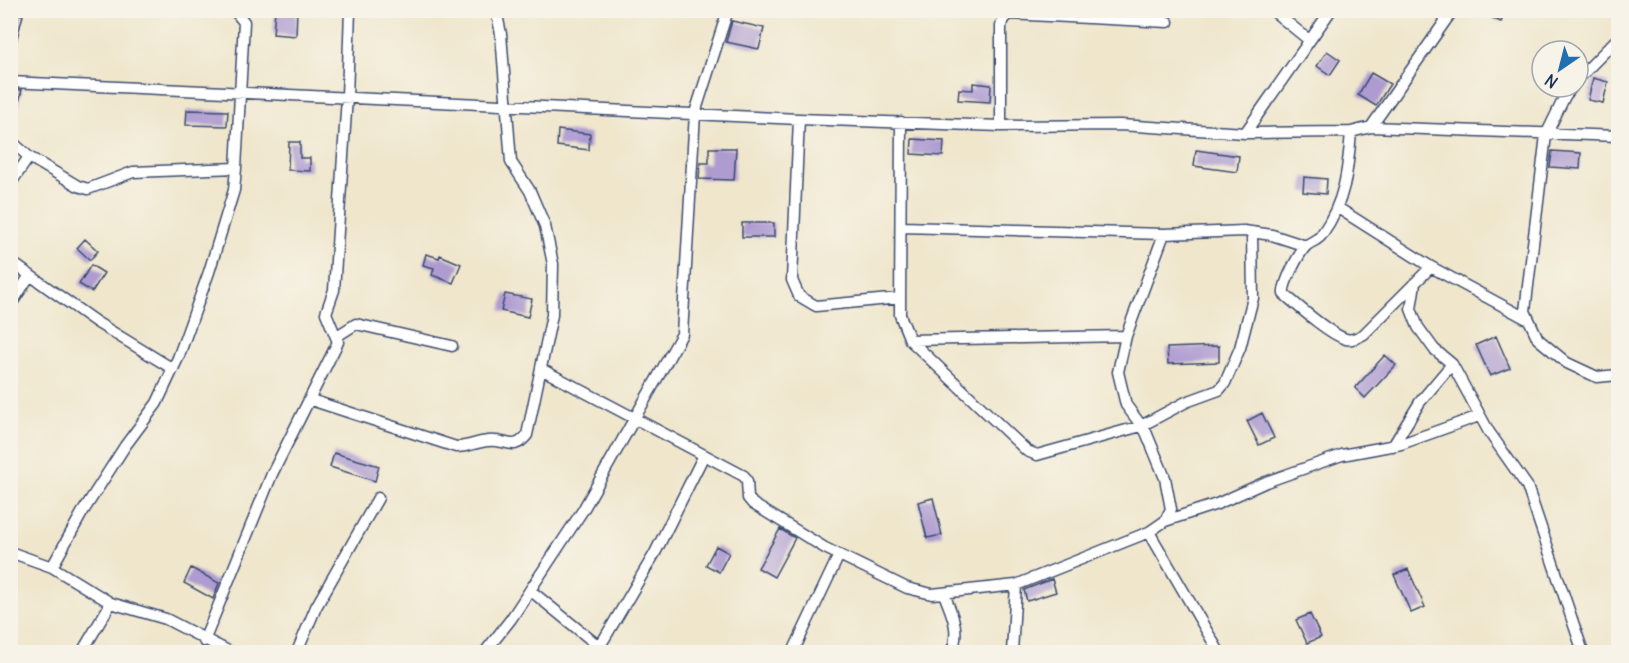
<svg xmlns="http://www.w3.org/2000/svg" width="1629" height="663" font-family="Delius,sans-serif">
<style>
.building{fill:#ae9cd1}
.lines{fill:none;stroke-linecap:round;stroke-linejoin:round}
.minor-casing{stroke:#3b4a6e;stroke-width:13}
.minor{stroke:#fff;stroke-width:10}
</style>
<rect width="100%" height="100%" fill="#f7f3e8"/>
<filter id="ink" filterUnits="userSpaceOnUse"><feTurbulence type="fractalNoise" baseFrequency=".0167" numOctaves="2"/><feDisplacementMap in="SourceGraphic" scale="12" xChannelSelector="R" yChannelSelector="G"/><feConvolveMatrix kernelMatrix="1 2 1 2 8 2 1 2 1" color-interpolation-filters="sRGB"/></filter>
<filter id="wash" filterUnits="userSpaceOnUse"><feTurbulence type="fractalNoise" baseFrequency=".008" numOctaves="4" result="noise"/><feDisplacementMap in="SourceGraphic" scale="24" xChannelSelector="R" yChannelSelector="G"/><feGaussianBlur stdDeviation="1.35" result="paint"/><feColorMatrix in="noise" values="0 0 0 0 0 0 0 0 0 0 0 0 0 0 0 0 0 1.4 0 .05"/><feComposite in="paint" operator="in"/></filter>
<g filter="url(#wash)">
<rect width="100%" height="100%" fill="#efe6cc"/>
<g id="blocks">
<path class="building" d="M275 10H297L296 36 273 34Z
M1475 10H1507L1501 22Z
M10 12 23 15 14 50H10Z
M732 21 764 28 759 49 726 42Z
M1327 51 1340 60 1330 75 1317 66Z
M1371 73 1390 84 1376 106 1358 95Z
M1593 78 1608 82 1603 103 1588 100Z
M973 83 991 85 990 102 958 100 959 89 973 90Z
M10 90H22L14 121 10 120Z
M187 110 228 111 227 126 186 125Z
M558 130 590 134 589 150 557 146Z
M912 139 944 141 943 156 911 154Z
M289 142H300V158H310V171L288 170Z
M709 148H736L734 180 699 179 700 163H709Z
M1196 150 1239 156 1237 172 1194 166Z
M1552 151 1581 153 1580 169 1550 167Z
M1304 177 1327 179 1326 194 1303 192Z
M742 223H774V237H742Z
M85 239 98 251 90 260 77 248Z
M426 254 439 258 440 255 461 264 453 283 432 275 434 268 423 265Z
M91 265 104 273 92 292 79 284Z
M505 294 532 299 528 317 501 311Z
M1496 336 1510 368 1490 376 1476 345Z
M1219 346V362L1168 364 1167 348Z
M1385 355 1396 365 1365 398 1355 388Z
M1262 413 1274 438 1259 445 1247 421Z
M334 453 379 466 375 481 330 467Z
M933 498 942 535 927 538 918 502Z
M780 529 795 538 774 577 758 568Z
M716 546 729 553 719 572 706 565Z
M191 568 219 583 213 599 184 583Z
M1408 569 1425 607 1411 613 1394 575Z
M1052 579 1056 592 1027 601 1024 590Z
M1310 614 1321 637 1307 643 1296 620Z"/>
</g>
</g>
<g filter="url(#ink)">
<use href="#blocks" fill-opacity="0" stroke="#3b4a6e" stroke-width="1.5"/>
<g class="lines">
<g class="minor-casing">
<path id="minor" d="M1272 10 1309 40
M1578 79 1618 38
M10 82 799 119 1001 126 1120 125 1245 133 1351 132 1371 127 1618 136
M1572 87 1565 96 1546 135 1525 311 1538 339 1567 363 1597 377 1618 375
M799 119 792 280 799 296 816 306 900 298
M901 122 900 315 910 340 1126 336
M1001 126V26L1003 19 1009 14 1168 22
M1371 127 1453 10
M1351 132C1348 170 1345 202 1322 234 1319 240 1312 241 1307 245 1300 251 1282 285 1284 294 1298 306 1329 334 1346 339 1352 341 1359 337 1364 334L1431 267
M1245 133 1331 10
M10 140 29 157 78 186 88 189 133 172 236 168
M10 184 29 157
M1338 208 1431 267 1529 320
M901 227 1164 234 1244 231 1272 235 1306 246
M1164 234 1126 336 1118 372 1126 405 1146 432 1165 478 1171 509 1165 521
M10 261 96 322 173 369
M1415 283 1411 309 1418 327 1434 349 1452 364 1489 432 1527 486 1583 652
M10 306 30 275
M337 336 356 324 452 346
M910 340 1027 451 1037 455 1141 426 1186 402 1219 390 1225 383 1240 348 1253 298 1252 232
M541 369 744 476 747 481 748 498 753 504 825 548 907 588 932 594 1016 585 1149 532 1165 521 1217 504 1266 482 1342 455 1401 444 1479 416
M311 400 456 447C468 447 476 442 488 441 506 438 513 453 527 435L552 315 553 264 545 226 530 191 511 162 501 34 496 10
M1393 446 1420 402 1452 364
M1149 532 1219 652
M10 552 52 567 111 603 166 619 230 652
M52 567 82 513 125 446 157 403 178 358 209 272 234 190 236 168 244 22 234 10
M530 590 596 644 603 641 655 553 704 455
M944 594C952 614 961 632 951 652
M204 641 272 474 338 342 326 313 334 290 347 97 350 10
M82 652 111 603
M297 652 316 607 378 498
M485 652 511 619 583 510 682 334 695 113 728 10
M793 652 839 555
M1012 652 1016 585"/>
</g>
<use href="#minor" class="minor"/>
</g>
</g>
<rect width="1629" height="663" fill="none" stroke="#f7f3e8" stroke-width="36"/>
<g transform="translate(1560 69) rotate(215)"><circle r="28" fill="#f7f3e8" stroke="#9fa5b1" stroke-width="1.5"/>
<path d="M0-4.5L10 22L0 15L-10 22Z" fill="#1f6fb2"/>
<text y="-9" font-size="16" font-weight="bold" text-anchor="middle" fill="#1b2f5e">N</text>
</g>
</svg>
